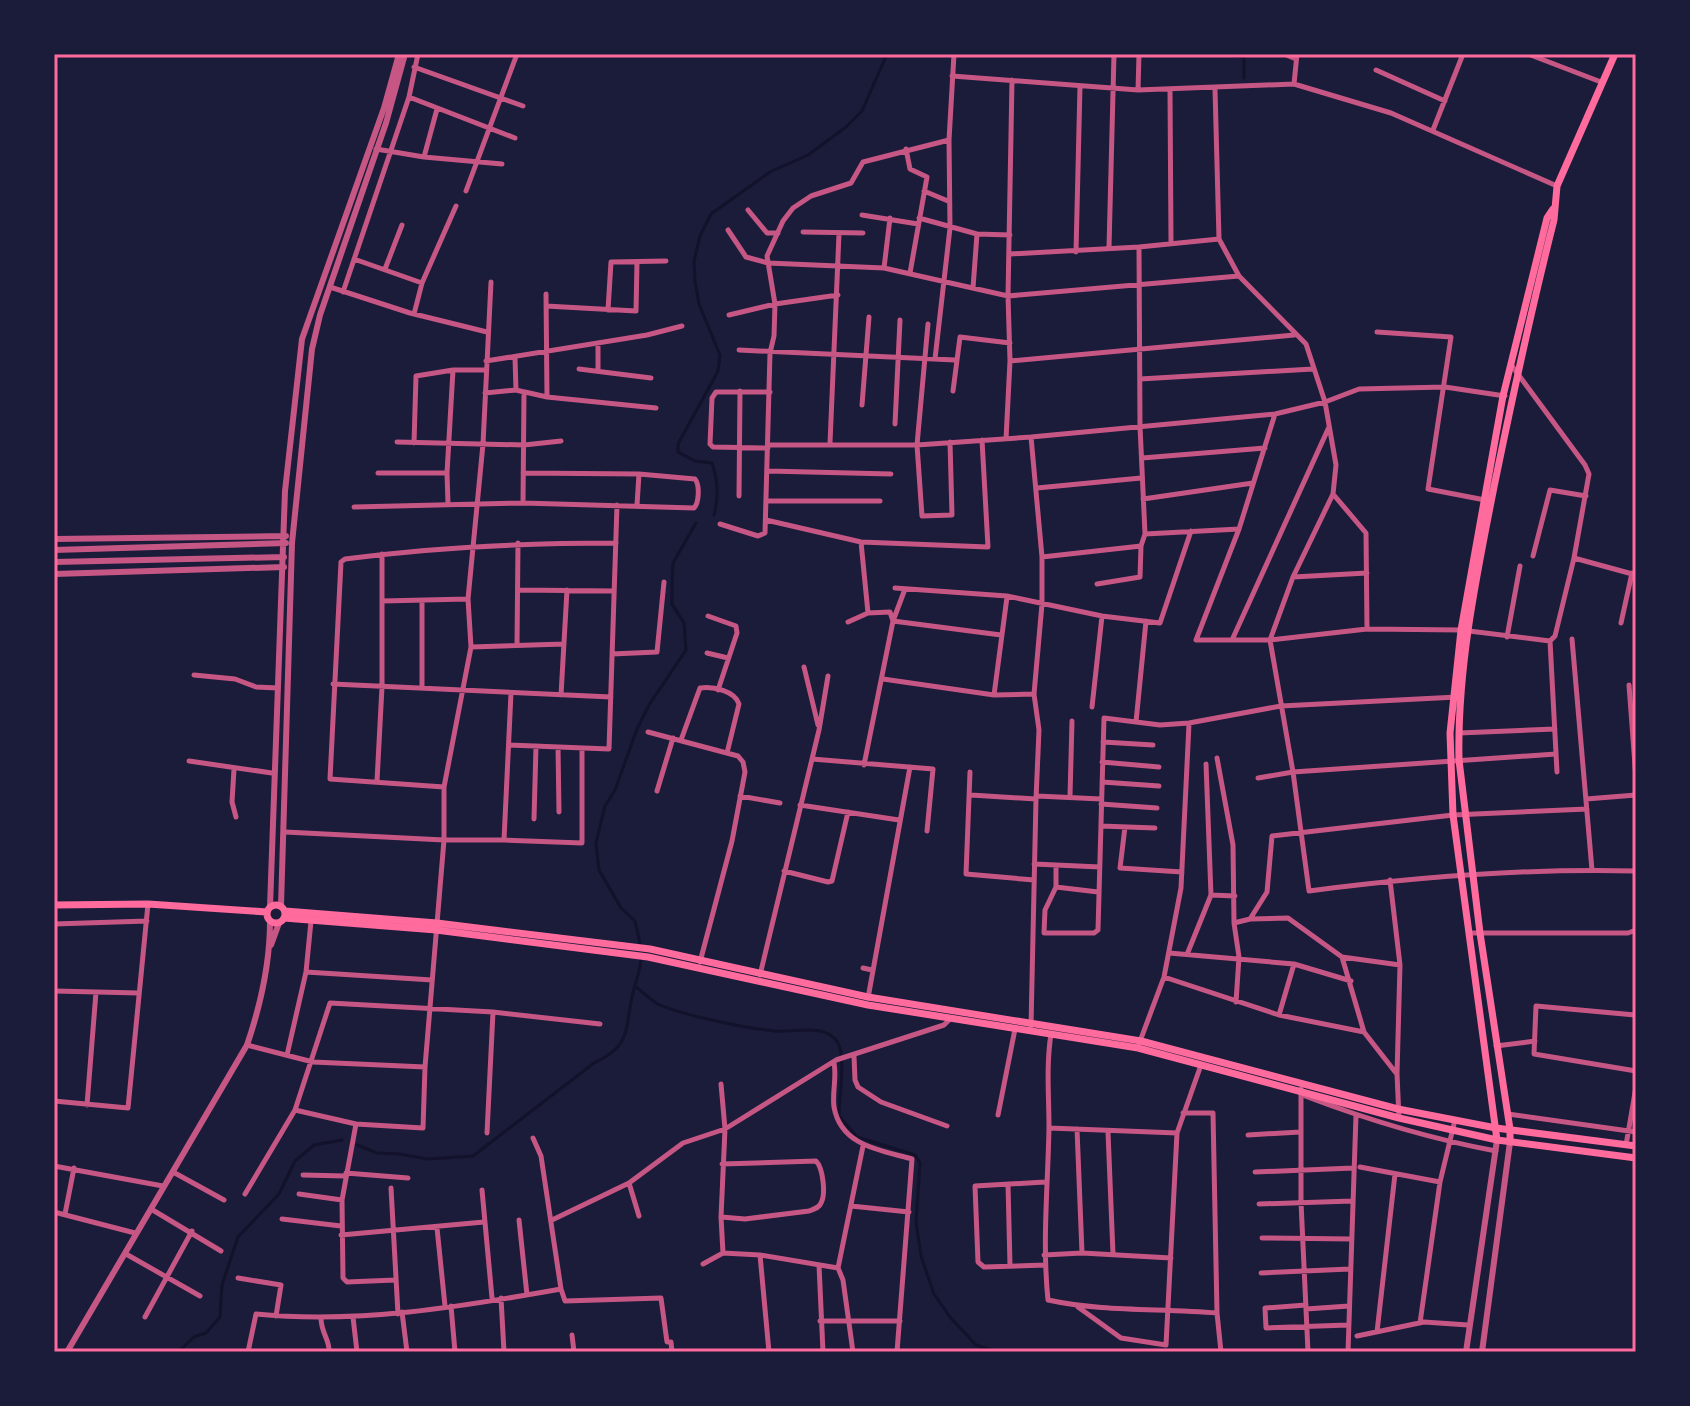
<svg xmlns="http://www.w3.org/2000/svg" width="1690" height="1406" font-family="'Nunito Sans',sans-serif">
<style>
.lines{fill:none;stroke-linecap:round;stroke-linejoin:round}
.stream{stroke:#12122b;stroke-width:3}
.minor{stroke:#c65784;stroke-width:5}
.tertiary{stroke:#c65784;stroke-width:6}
.secondary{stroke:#ff6b9d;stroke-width:7}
.primary{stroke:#ff6b9d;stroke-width:7}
.neatline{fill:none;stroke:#ff6b9d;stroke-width:3}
</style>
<rect width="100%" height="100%" fill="#1b1b3a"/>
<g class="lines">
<path class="stream" d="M1217 54 1244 57V78
M714 515C719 496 718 481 712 463L695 461 678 452V444L718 371 720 355 699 304 695 281 694 261 700 236 711 214 770 172 808 155 846 127 862 111 887 54
M641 948 635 921 621 908 599 870 596 843 605 806 615 790 637 729 649 705 686 650 684 623 672 604V585L673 563 696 523
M635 986C643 992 651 1001 660 1005 683 1015 749 1029 775 1031 794 1033 826 1022 838 1043 846 1056 839 1098 839 1116L857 1137 915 1155 920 1163 916 1222 921 1256 934 1294 950 1317 976 1345 997 1352
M357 1145 377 1153 399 1154 428 1159 473 1156 594 1063C628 1047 625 1035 631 1002 633 988 640 974 641 959
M178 1352 194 1337 206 1333 220 1317 222 1285 238 1237 279 1194 295 1161 314 1145 342 1140"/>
<path class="minor" d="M1284 54 1296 59
M1528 54 1601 82
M414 67 523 106
M1376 70 1445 101
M952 76 1138 90 1294 84 1391 113 1557 186
M1294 84 1297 54
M1215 89 1219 239 1239 276 1306 344 1325 402 1336 465 1333 494 1293 577 1270 640 1293 772 1309 891C1417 877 1527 868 1636 871
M1138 90 1139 54
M1170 91 1171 243
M409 97 515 138
M1433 130 1463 54
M376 149 424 157 502 164
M906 149 910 169 927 177 910 273
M424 157 437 109
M466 191 517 54
M924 191 948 201
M748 210 767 233H778
M862 215 918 224
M919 218 977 234 1010 235
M728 230 746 257 768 263 884 268 1008 296 1239 276
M803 232 863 233
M1109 247 1114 54
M1076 252 1080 86
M1010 254 1139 247 1219 239
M354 259 422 283
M884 268 890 218
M385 269 402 225
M330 287 410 313 487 332
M973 288 977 234
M343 292 409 97 418 54
M546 294 547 397 656 408
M546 306 636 311 637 262
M608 310 611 262 666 261
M414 314 422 283 456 206
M729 315 775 304 838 295
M928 324 917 445 922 516 952 515 950 442
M1377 332 1451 337 1428 489 1485 500
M598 344V371
M739 350 955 360
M515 358 516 390 524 392 523 503
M935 359 950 228 949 140 954 54
M486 361 647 335 682 326
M1010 361 1294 335
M1512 366 1585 465 1589 474 1574 558 1555 636 1550 641 1557 772
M579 369 651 378
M1140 379 1313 369
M953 391 960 337 1010 343
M525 392 547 397
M485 393 516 390
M862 405 869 317
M1275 414 1239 529 1196 640H1270L1367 629 1461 630 1550 641
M895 424 900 320
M1006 439 1010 361 1008 296 1012 80
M397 442 524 445 561 441
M414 443 416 376 453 370H486
M830 443 839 234
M769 445H917L1031 437 1275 414 1325 402 1359 389 1445 387 1505 396
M768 448 713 447 710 444 712 398 716 392H770
M1142 458 1265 448
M768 471 891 474
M378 473H447
M1037 488 1141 478
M1333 494 1366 533 1367 629
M739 496 740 391
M1143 499 1253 483
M767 501H880
M448 504 447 473 453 370
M637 505 639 474
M354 507 523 503 694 508C699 503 700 485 695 479L639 474 523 473
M766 520 861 542 988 547 982 440
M720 524 758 536 765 533 770 353 774 336 775 304 767 256 783 221 793 208 811 196 851 183 863 162 949 140
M1145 534 1239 529
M861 542 868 613
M1533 556 1550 490 1586 496
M1042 557 1141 546
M1574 558 1636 575
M1293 577 1367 573
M1097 584 1140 577 1141 546 1145 534 1140 426 1139 247
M895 588 1007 596 1102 616 1160 623 1191 531
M519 590 614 591
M382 601 468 599
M708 616 736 626 737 633 718 690
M848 622 868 613 890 612 893 621 1001 635
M1621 623 1632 573
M1507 637 1520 566
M1572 639 1592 870
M1232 640 1329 427
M517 645 518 543
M471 647 564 644
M707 653 728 658
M612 654 657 652 664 582
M804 667 818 725
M194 675 235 679 256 687 278 688
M883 679 994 695 1034 694
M333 684 611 697
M1629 685 1636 779
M422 688V601
M561 695 567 590
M994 695 1007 597
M1092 707 1102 616
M1136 722 1146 621
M648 732 738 756 743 762 745 772 732 841 700 962
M1459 733 1555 729
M681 740 700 688C713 686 735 691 739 704L727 753
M1103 742 1153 745
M509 745 609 749 617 505
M558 747 559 812
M1217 758 1233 845 1234 923 1239 957 1236 1002
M812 759 933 769 927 831
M189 761 272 773
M1102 762 1159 767
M864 765 893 621 905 589
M234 769 232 802 236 817
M970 772 966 874 1034 880
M1258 778 1293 772 1556 754
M377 781 382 687V554
M1102 782 1159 786
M444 787 330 779 341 562 345 559C435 547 525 543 616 543
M657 791 673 738
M971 795 1036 799 1039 730 1034 694 1042 604V557L1031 437
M740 796 780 803
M1037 796 1101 799
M1070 796 1072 721
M1586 799 1636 795
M1101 804 1157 808
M800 805 899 820
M534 819 536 746
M1101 826 1155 828
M1125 827 1120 868 1182 872
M285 832 444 840H504L511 693
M504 840 582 843V748
M1034 864 1100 867
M1056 866V887L1045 910 1044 933H1094L1098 930 1104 718 1160 725 1189 723 1281 706 1457 697
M784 871 828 882 832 881 848 812
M1390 880 1400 965 1397 1074 1399 1118
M1056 887 1098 892
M1211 895 1235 896
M1250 919 1267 892 1272 836 1453 815 1587 809
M1234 923 1250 919 1288 918 1342 957 1400 965
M54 924 147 921
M1469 933H1628L1636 930
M1188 952 1211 895 1206 764
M1169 953 1294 964 1351 981
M1342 957 1364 1032 1396 1073
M863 968 872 970
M306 972 432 980
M760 975 819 730 828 676
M1164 977 1279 1015 1364 1032
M1636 983V1025
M54 991 139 993
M868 998 910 767
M1279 1015 1294 964
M1635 1015 1536 1006 1534 1054 1636 1071
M1031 1026 1036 799
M1051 1034C1046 1066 1049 1096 1049 1127 1048 1185 1042 1242 1048 1300 1103 1312 1161 1308 1217 1313
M1139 1044 1164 977 1181 888 1189 724
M247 1045 313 1062 425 1067
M1496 1046 1535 1041
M287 1055 306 972 311 921
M854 1056 855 1080 858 1087 881 1102 947 1126
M834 1063C837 1077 832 1092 834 1107 841 1146 880 1150 912 1159L897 1352
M721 1084 725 1129 721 1217 723 1253 760 1255 838 1268
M1301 1089V1202L1308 1352
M1305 1096C1368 1120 1431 1139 1496 1151
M54 1101 128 1108 148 904
M87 1105 96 992
M295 1110 356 1124 423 1128 425 1067 444 840V787L471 647 468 599 483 444 491 282
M1183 1113H1213L1217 1313 1221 1352
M1508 1114 1636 1132
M998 1115 1015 1029
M356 1124 342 1200 343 1278 347 1282 395 1280
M1049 1128 1177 1133
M1077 1129 1082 1253
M1108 1132 1113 1254
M487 1133 493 1012
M1248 1135 1300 1132
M1626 1145 1636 1087
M54 1166 163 1186
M1360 1167 1440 1182
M173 1172 224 1200
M1255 1172 1353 1168
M346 1173 408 1178
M303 1175 345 1176
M629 1183 639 1216
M1008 1184 1010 1266
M391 1188 398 1314
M482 1190 492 1298
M245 1194 295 1110 330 1003 493 1012 600 1024
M299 1194 342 1200
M1259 1204 1352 1201
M851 1206 909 1212
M151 1209 221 1251
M54 1212 135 1233
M65 1214 74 1168
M721 1217 745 1219 809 1211C814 1209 819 1208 821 1203 826 1194 823 1168 816 1161L722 1164
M282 1219 341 1226
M519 1220 527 1295
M552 1220 629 1183 683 1143 725 1129 836 1060 944 1025 950 1019
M437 1228 445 1306
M341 1235 484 1222
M1262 1238 1351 1239
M126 1254 200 1296
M760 1255 769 1352
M1044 1255 1082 1253 1171 1258
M703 1264 723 1253
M819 1265 823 1352
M1045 1265 984 1267 978 1262 975 1186 1045 1182
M1261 1273 1350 1269
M238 1278 281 1285 276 1316
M561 1289 565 1301 661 1298 667 1342H671L672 1352
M501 1298 504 1352
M1306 1305 1265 1308 1266 1328 1348 1325
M451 1306 455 1352
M1078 1307 1121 1338 1166 1345 1177 1133 1201 1065
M1306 1309 1349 1306
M402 1312 407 1352
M145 1317 192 1231
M353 1317 357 1352
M321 1318C321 1333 330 1340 329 1352
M820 1321H900
M1420 1323 1440 1182 1455 1120
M1377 1332 1395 1174
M572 1335 574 1352
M1357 1336 1424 1322 1468 1325
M248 1352 256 1314C358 1324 460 1307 561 1289L541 1156 533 1138
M853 1352 843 1280 838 1268 863 1146
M1348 1352 1356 1115"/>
<path class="tertiary" d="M54 539 286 536
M54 550 286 543
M54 562 284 557
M54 574 284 567
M281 906 292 543 312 349 320 315 386 123 405 54
M270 907 285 491 302 339 384 108 399 54
M271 945 279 923
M67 1352 247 1045C261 1004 270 965 270 921
M1466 1352 1497 1140
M1482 1352 1510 1142"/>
<path class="secondary" d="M1497 1140 1453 815 1450 733 1461 630 1503 396 1547 218 1553 209
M1510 1142V1129L1480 933 1459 760C1457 667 1477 573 1495 482 1513 394 1532 307 1554 220L1557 186 1615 54"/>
<path class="primary" d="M267 914a9 9 0 1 1 18 0a9 9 0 1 1-18 0Z
M54 905 148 904 267 912
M285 911 437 923 650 949 868 997 1141 1041 1398 1109 1496 1128 1636 1146
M284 918 436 930 648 957 868 1005 1138 1048 1399 1118 1497 1140 1636 1158"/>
</g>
<rect width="1690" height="1406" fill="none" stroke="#1b1b3a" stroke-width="112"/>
<rect x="56" y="56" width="1578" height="1294" class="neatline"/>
</svg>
